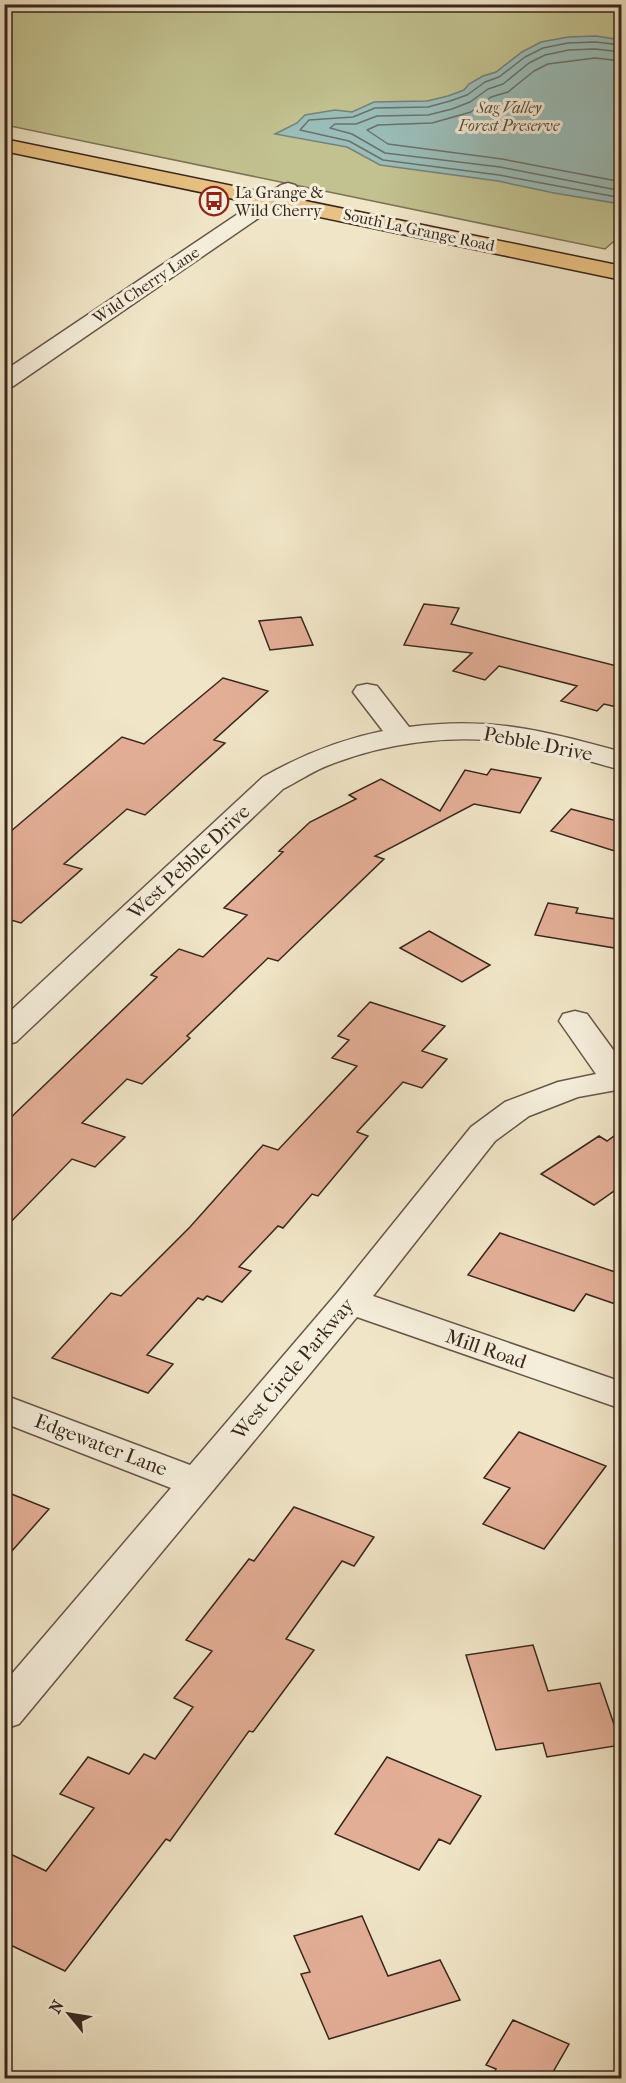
<svg xmlns="http://www.w3.org/2000/svg" width="626" height="2083" font-family="'IM FELL French Canon',serif">
<style>
.green{fill:#c2c290;stroke:#7e7456;stroke-width:1.5}
.water{fill:#9bbeba;stroke:#74827b;stroke-width:1.5}
.lines{fill:none;stroke-linecap:round;stroke-linejoin:round}
.shore{stroke:#6a726c;stroke-width:1.5}
.building{fill:#e3ae96;stroke:#39271d;stroke-width:1.5}
.minor-casing{stroke:#675648;stroke-width:3}
.highway-casing{stroke:#39271d;stroke-width:3}
.minor{fill:#f5eedb;fill-rule:evenodd}
.highway{fill:#e8c284;fill-rule:evenodd}
.labels{text-anchor:middle;dominant-baseline:central;stroke-width:6;stroke-linejoin:round;paint-order:stroke}
.far-park-label{font-size:16px;font-style:italic;fill:#5b4e3a;stroke:#f5eedb}
.far-poi-label{font-size:16px;fill:#39271d;stroke:#f5eedb;text-anchor:start}
.far-street-label{font-size:16px;fill:#39271d;stroke:#f5eedb}
.street-label{font-size:20px;fill:#39271d;stroke:#f5eedb}
</style>
<rect width="100%" height="100%" fill="#f0e5c7"/>
<filter id="stains"><feTurbulence type="fractalNoise" baseFrequency=".00333" numOctaves="4"/><feColorMatrix values="0 0 0 0 .2 0 0 0 0 .09 0 0 0 0 .02 0 0 0 .5 -.17"/></filter>
<radialGradient id="worn" r=".72"><stop offset=".6" stop-color="#630" stop-opacity="0"/><stop offset="1" stop-color="#630" stop-opacity=".3"/></radialGradient>
<path class="green" d="M5 5H621V243L613 242 605 249 5 125Z"/>
<path class="water" d="M596 36 621 40V204L554 193 498 181 380 165 347 147 275 134 297 123 305 115 335 110 352 112 374 102 427 101 448 96 464 90 469 84 483 76 496 72 522 52 541 42 568 37Z"/>
<g class="lines">
<path class="shore" d="M622 45 595 42 568 43 543 48 525 57 499 77 485 82 467 95 450 101 428 107 375 108 353 117 309 120 300 130 349 141 383 160 499 175 622 198
M622 52 595 49 569 50 545 55 529 63 503 84 488 89 470 102 452 109 428 115 377 116 356 124H335L330 128 352 134 385 153 500 167 622 191
M622 61 595 58 548 64 534 71 508 92 491 97 471 112 432 123 378 125 367 130 388 144 502 159 622 182"/>
</g>
<path class="building" d="M424 604 459 608 451 624 621 667V708L604 704 597 711 561 701 577 686 499 666 485 680 453 671 472 653 404 645Z
M301 617 313 645 270 650 259 621Z
M223 678 268 691 214 740 225 743 145 815 127 809 64 864 82 869 21 923 4 918V837L122 737 144 744Z
M491 769 541 778 520 813 474 804 375 856 384 859 278 961 268 958 187 1036 190 1038 142 1084 127 1079 82 1123 125 1137 95 1167 72 1159 4 1229V1124L157 977 151 975 179 949 203 957 247 915 224 908 283 852 279 851 310 822 356 799 349 795 381 779 440 811 465 770 487 775Z
M571 809 621 822V853L551 831Z
M548 903 578 908 576 913 621 920V949L535 935Z
M429 931 490 965 462 982 400 948Z
M370 1002 445 1026 422 1051 447 1059 422 1088 403 1082 357 1132 368 1136 318 1196 312 1194 283 1228 278 1226 239 1267 251 1271 222 1302 207 1296 203 1300 198 1298 147 1355 173 1364 148 1393 52 1358 111 1293 121 1296 190 1227 263 1145 278 1150 357 1066 332 1058 349 1040 338 1036Z
M621 1131V1186L594 1205 541 1174 599 1136 607 1141Z
M500 1233 621 1274V1306L586 1294 574 1311 468 1275Z
M519 1432 606 1466 544 1549 483 1524 510 1488 484 1478Z
M4 1491 49 1509 4 1560Z
M294 1507 374 1537 354 1566 342 1561 286 1639 314 1650 253 1732 249 1731 170 1841 166 1839 65 1971 4 1942V1851L46 1871 94 1808 60 1794 88 1757 129 1774 144 1754 155 1759 193 1707 174 1698 212 1651 186 1640 249 1559 254 1561Z
M533 1645 548 1691 600 1683 621 1745 547 1757 543 1743 496 1750 466 1655Z
M387 1757 481 1796 450 1844 439 1839 419 1870 335 1834Z
M362 1916 388 1976 440 1960 460 2000 329 2039 301 1974 310 1972 294 1936Z
M513 2020 569 2044 549 2079H491L496 2069 486 2065Z"/>
<g class="lines">
<g class="minor-casing">
<path id="minor" d="M288 183 295 185 299 189 295 193 12 387 4 389V371L281 185Z
M367 684 377 686 409 727C491 716 544 731 622 752V770C586 761 551 748 514 743 451 733 382 743 324 767 310 773 297 782 283 789L16 1042 4 1045V1017L263 777C302 755 339 740 383 731L353 692 357 686Z
M575 1011 587 1014 622 1062V1089L578 1097 529 1116 495 1141 373 1296 622 1382V1409L357 1317 19 1724 4 1729V1683L171 1488 4 1423V1395L190 1465 337 1293 471 1127 505 1102 558 1082 596 1074 559 1021 563 1014Z"/>
</g>
<g class="highway-casing">
<path id="highway" d="M4 139 622 266V280L4 151Z"/>
</g>
<use href="#minor" class="minor"/>
<use href="#highway" class="highway"/>
</g>
<defs>
<g id="bus-ring" transform="scale(1.5)"><circle r="9.5" fill="#f5eedb" stroke="#8f2418" stroke-width="1.5"/><path d="M-5-6H5V4H4V6H2V4H-2V6H-4V4H-5ZM-3.5-4V0h7V-4ZM-3.5 1.2v1.5H-2V1.2ZM2 1.2v1.5H3.5V1.2Z" fill="#8f2418"/></g>
</defs>
<g fill-rule="evenodd">
<use href="#bus-ring" x="214" y="201"/>
</g>
<g class="labels">
<g class="far-park-label">
<text x="509" y="107">Sag Valley<tspan x="509" dy="18">Forest Preserve</tspan></text>
</g>
<g class="far-poi-label">
<text x="235" y="192">La Grange &amp;<tspan x="235" dy="18">Wild Cherry</tspan></text>
</g>
<g class="far-street-label">
<text transform="translate(419 230) rotate(12)">South La Grange Road</text>
<text transform="translate(146 285) rotate(-34)">Wild Cherry Lane</text>
</g>
<g class="street-label">
<text transform="translate(538 744) rotate(11)">Pebble Drive</text>
<text transform="translate(189 862) rotate(-43)">West Pebble Drive</text>
<text transform="translate(486 1349) rotate(19)">Mill Road</text>
<text transform="translate(293 1369) rotate(-50)">West Circle Parkway</text>
<text transform="translate(101 1445) rotate(21)">Edgewater Lane</text>
</g>
</g>
<rect width="626" height="2083" fill="none" stroke="#f0e5c7" stroke-width="24"/>
<rect x="6" y="6" width="614" height="2071" fill="none" stroke="#39271d" stroke-width="3"/>
<rect x="12" y="12" width="602" height="2059" fill="none" stroke="#39271d" stroke-width="1.5"/>
<g transform="translate(69 2014) rotate(300)" stroke="#f5eedb" stroke-width="4.5" paint-order="stroke">
<path d="M0-4.5L10 22L0 15L-10 22Z" fill="#39271d"/>
<text y="-9" font-size="16" font-weight="bold" text-anchor="middle" fill="#39271d">N</text>
</g>
<rect width="100%" height="100%" filter="url(#stains)"/>
<rect width="100%" height="100%" fill="url(#worn)"/>
</svg>
